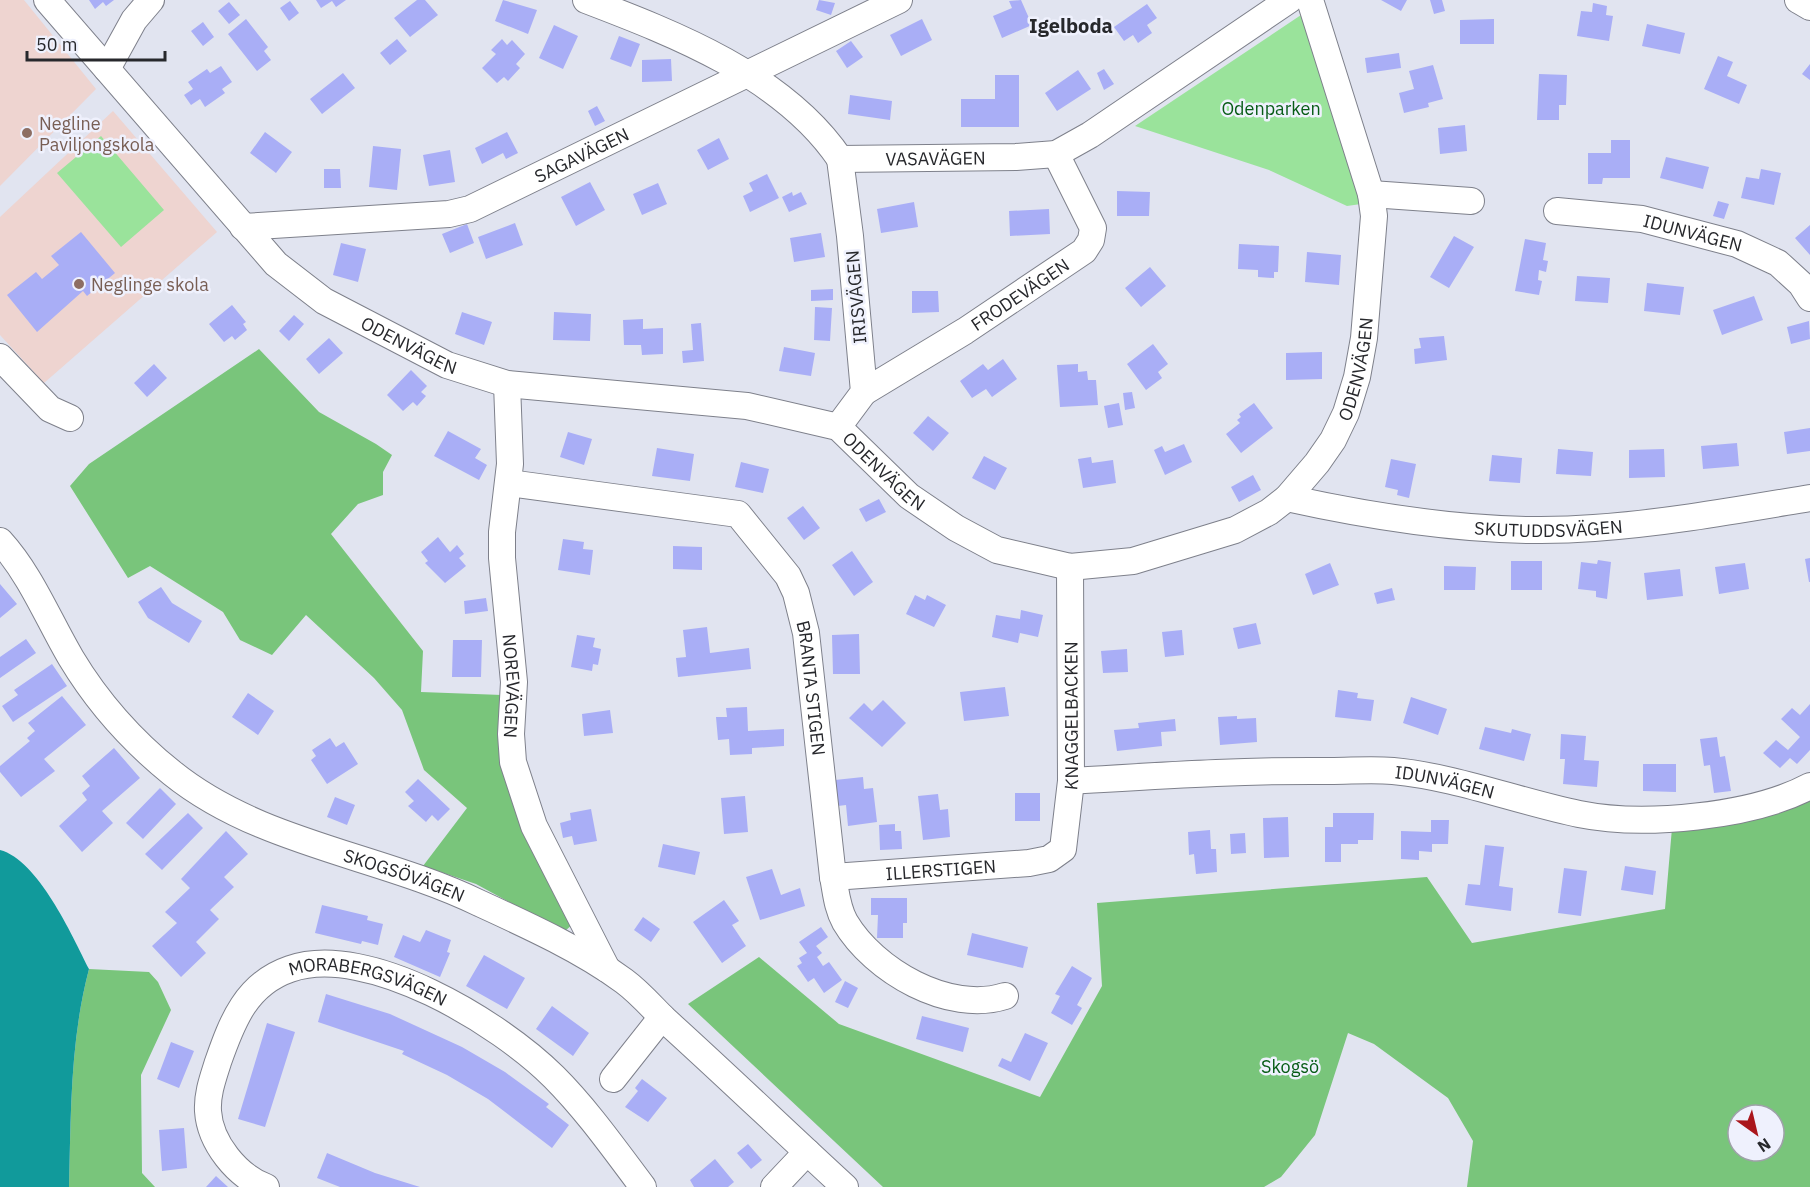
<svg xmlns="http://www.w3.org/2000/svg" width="1810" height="1187" font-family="'IBM Plex Sans',sans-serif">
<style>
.education{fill:#eed4d0}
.green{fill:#9ae39b}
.forest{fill:#79c57b;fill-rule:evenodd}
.water{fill:#119a9b}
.building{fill:#a9aef6}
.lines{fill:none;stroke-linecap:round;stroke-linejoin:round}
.minor-casing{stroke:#7e808b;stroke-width:28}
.minor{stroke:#fff;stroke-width:26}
.education-dot{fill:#8d6e63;stroke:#eff1fd;stroke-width:2}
.labels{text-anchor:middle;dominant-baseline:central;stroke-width:5;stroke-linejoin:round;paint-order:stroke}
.park-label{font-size:18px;fill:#075c16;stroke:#eff1fd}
.education-label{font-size:18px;fill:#785e54;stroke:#eff1fd;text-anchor:start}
.street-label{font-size:18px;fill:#27282c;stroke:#eff1fd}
.neighbourhood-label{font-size:20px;font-weight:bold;fill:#27282c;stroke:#eff1fd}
</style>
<rect width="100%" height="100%" fill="#e1e4f0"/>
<path class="education" d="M0 0H24L96 89 0 186Z
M113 111 217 232 44 383 0 335V217Z"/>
<path class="green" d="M1304 13 1361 204 1347 206 1269 170 1135 126Z
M101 136 164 210 121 247 57 173Z"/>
<path class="forest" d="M259 349 319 412 376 444 392 455 383 472V495L358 504 331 534 423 651 421 692 502 695 575 922 564 932 476 884 423 866 467 808 424 770 402 710 374 678 306 615 272 655 240 640 223 612 150 566 128 578 70 486 89 464Z
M1810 797V1187H1467L1473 1141 1448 1098 1374 1044 1348 1033 1315 1135 1281 1177 1264 1187H883L688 1004 759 957 839 1024 1040 1097 1102 986 1097 903 1427 877 1472 943 1665 909 1672 828ZM1738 1115H1774V1151H1738Z
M89 969 149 972 158 982 171 1010 141 1075 142 1173 155 1187H69C71 1113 70 1041 89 969Z"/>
<path class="water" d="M0 850C38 860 72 935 89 969 70 1041 71 1113 69 1187H0Z"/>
<path class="building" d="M89 0H114L106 6 103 2 95 9Z
M316 0H346L336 7 332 1 321 8Z
M417 0H425L438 15 410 37 394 18Z
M503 0 537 10 528 34 495 21Z
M819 0 835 3 831 15 816 10Z
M1021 0 1032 25 1002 38 993 16 1012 8 1009 1Z
M1381 0H1407L1401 11Z
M1430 0H1442L1445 11 1434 14Z
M290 1 299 13 289 21 280 8Z
M229 2 240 15 229 24 218 11Z
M1593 3 1607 6 1606 15 1613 16 1609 41 1577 36 1581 11 1592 12Z
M1147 4 1157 18 1147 25 1152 33 1138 43 1133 35 1124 41 1114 27Z
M246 19 268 47 264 51 271 60 257 71 228 34Z
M922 19 932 40 901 56 890 35Z
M1494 19V44H1460V20Z
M203 22 214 37 203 46 191 31Z
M1647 24 1685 33 1680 54 1642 46Z
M554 25 578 36 563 69 539 58Z
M619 36 640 44 631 67 610 59Z
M397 39 407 51 390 65 380 53Z
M502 39 507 45 512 40 525 54 516 64 520 68 508 81 504 77 497 83 482 68 496 54 491 50Z
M851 41 863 57 847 68 836 51Z
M1399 53 1401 68 1367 73 1365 58Z
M1718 56 1733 62 1727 76 1747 85 1739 104 1704 89Z
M671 59 672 81 642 82V60Z
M1810 64V80L1802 74Z
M1433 65 1443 99 1428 103 1429 107 1404 113 1399 93 1414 89 1409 71Z
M221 66 232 82 222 89 225 93 205 107 200 99 191 105 184 95 193 89 188 82 207 69 210 73Z
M1104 69 1114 84 1104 90 1097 73Z
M1078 70 1091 89 1057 111 1045 93Z
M343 73 355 88 322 114 310 99Z
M1539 74 1567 75 1566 105H1559V120H1537Z
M995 75H1019V127H961V99H995Z
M850 95 892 101 890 120 848 114Z
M597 106 605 121 595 126 588 111Z
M1465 125 1467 151 1440 154 1438 128Z
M265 132 292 152 276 173 250 153Z
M507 132 518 153 506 159 503 153 482 164 475 148Z
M719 138 729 159 708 170 697 150Z
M1611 140H1630V178H1603L1602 184H1588V153H1611Z
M373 146 401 149 397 190 369 187Z
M450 150 455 182 429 186 423 155Z
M1666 157 1709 167 1703 189 1660 178Z
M324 169H340L341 188H324Z
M1761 169 1781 173 1774 205 1741 198 1746 177 1759 179Z
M767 174 779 198 750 212 743 196 753 191 749 183Z
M590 182 605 210 576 226 561 197Z
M658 183 667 204 642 215 633 194Z
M1117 191 1150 192 1149 216H1117Z
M792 192 793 196 801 192 807 204 789 212 782 197Z
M1718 201 1729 204 1724 219 1713 216Z
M914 202 918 227 881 233 877 209Z
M1049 209 1050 234 1010 236 1009 211Z
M515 223 523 245 486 259 478 237Z
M467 224 474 243 450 253 442 234Z
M1810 225V255L1795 238Z
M81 232 115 273 87 296 83 291 37 332 7 295 36 272 42 279 59 265 51 256Z
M821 233 825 257 794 262 790 238Z
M1454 236 1474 247 1449 288 1430 277Z
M1525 239 1546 243 1543 260 1548 261 1546 272 1539 270 1538 280 1542 281 1539 295 1515 291Z
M341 243 366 249 358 282 333 275Z
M1239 244 1279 246 1278 272H1274V278L1258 277V270L1238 269Z
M1307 252 1341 255 1339 285 1305 282Z
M1150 267 1166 286 1141 307 1125 288Z
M1577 276 1610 278 1608 303 1575 301Z
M1647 283 1684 287 1680 315 1644 311Z
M833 289V300L811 301V290Z
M912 291H938L939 312 912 313Z
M1754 296 1763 320 1722 335 1713 310Z
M232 305 246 322 243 324 247 330 235 340 232 336 224 342 209 324Z
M815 307 832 308 830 341 814 340Z
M462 312 492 322 484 345 455 334Z
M554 312 591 314 590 341 553 340Z
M294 315 304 324 289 341 279 331Z
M643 319V329L663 328V354L642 355 641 345H624L623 320Z
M1809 321 1810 339 1791 344 1787 327Z
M701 323 704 361 683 363 682 351 693 350 691 324Z
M1444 336 1447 360 1415 364 1414 349 1421 348 1419 338Z
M329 338 343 353 319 374 306 359Z
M1153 344 1168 364 1158 372 1162 378 1146 390 1127 364Z
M784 347 815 353 811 376 779 371Z
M1322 352V379L1286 380V353Z
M1003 359 1017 379 992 397 986 389 972 398 960 381 983 364 988 370Z
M154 364 167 378 147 397 134 383Z
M1078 364V372L1087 371 1088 380H1096L1098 405 1060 407 1057 365Z
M411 370 427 386 421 392 426 396 417 406 413 402 403 411 387 395Z
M1132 392 1135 408 1125 410 1123 393Z
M1119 403 1123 425 1108 428 1104 406Z
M1254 403 1273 428 1241 453 1226 434 1240 423 1237 420 1241 417 1239 414Z
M928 416 949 433 933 451 913 433Z
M1810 428V451L1787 454 1784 432Z
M448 431 481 449 475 458 487 465 479 480 434 456Z
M568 432 592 439 584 465 560 457Z
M1737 443 1739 466 1703 469 1701 446Z
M1184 444 1192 462 1165 475 1154 450 1162 446 1165 452Z
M657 448 694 454 690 481 652 476Z
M1558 449 1593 452 1591 476 1556 474Z
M1664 449 1665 477 1629 478V450Z
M1492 455 1522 458 1520 483 1489 481Z
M984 456 1007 468 995 490 972 478Z
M1091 457 1092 463 1113 460 1116 483 1083 488 1078 459Z
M1391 459 1416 464 1409 498 1397 495 1398 490 1385 487Z
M741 462 769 469 763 493 735 487Z
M1253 475 1261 490 1239 502 1231 487Z
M879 499 886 512 866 522 859 509Z
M803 506 820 528 804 540 787 518Z
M438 537 450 552 457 545 464 554 459 558 466 566 445 583 425 563 428 561 421 552Z
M563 539 584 542 583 549 593 550 590 575 558 570Z
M673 546 702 547V570L673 569Z
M852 551 873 582 854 596 832 565Z
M1810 558V582H1809L1805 559Z
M1598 560 1611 562 1607 599 1596 597V591L1578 589 1581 562 1597 564Z
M1511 561H1542V590H1511Z
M1330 563 1339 585 1313 595 1305 574Z
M1745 563 1749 589 1719 594 1715 567Z
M1444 566 1476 567 1475 590H1444Z
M1680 569 1683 596 1647 600 1644 573Z
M0 584 17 604 0 618Z
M161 587 172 603 202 621 189 643 148 618 138 602Z
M1392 588 1395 600 1377 604 1374 593Z
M915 595 925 600 927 595 946 605 934 627 906 614Z
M486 598 488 611 465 614 464 601Z
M1021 610 1043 615 1038 637 1020 633 1018 643 992 637 996 615 1020 619Z
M1256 623 1261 644 1238 649 1233 628Z
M707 627 710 653 749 648 751 669 678 677 676 658 686 657 683 630Z
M1182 630 1184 655 1165 657 1162 632Z
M859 634 860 674H833L832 635Z
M577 635 595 638 593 647 601 649 598 665 593 664 592 671 571 667Z
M26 639 36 653 0 678V657Z
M453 640H482L481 677H452Z
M1127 649 1128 672 1103 673 1101 651Z
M52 664 67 686 13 722 2 706 18 695 14 690Z
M1005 687 1009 716 964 721 960 692Z
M1338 690 1358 693 1357 698 1374 700 1371 721 1335 717Z
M248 693 274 711 258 735 232 717Z
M62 696 86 725 44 759 55 771 21 797 0 772V766L30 741 27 738 35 731 28 723Z
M1411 697 1447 709 1438 735 1403 723Z
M883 700 906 723 882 747 849 718 864 703 872 711Z
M1810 704V750L1797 764 1790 758 1780 768 1763 753 1776 740 1788 750 1800 737 1781 719 1792 708 1800 715Z
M747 707 748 731 784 729V746L752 748V754L730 755 729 739 718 740 716 717H727L726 708Z
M610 710 613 733 584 736 582 714Z
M1237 716V719L1256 718 1257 742 1220 745 1218 717Z
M1175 719 1176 731 1161 732 1162 746 1117 751 1114 730 1139 728 1138 723Z
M1485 727 1511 733 1512 729 1531 734 1524 761 1479 749Z
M1561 734 1586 736 1584 760 1599 761 1597 787 1563 784 1565 759H1560Z
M1717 737 1720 757 1725 756 1731 791 1714 793 1710 765 1704 766 1700 739Z
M330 738 336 747 344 742 358 764 327 784 311 760 316 756 312 750Z
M114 748 140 778 102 811 113 823 82 852 59 826 87 800 82 793 90 786 82 776Z
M1643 764H1676V792L1643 791Z
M863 777 864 789 873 788 877 822 848 826 846 805 838 806 835 780Z
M418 779 450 809 438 821 432 815 426 822 408 806 414 801 405 792Z
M160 788 176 804 143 839 126 823Z
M1015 793H1040V821H1015Z
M938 794 940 810 948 809 950 837 923 840 918 796Z
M745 796 748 832 724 834 721 798Z
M335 797 355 805 347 825 327 817Z
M591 809 597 841 574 845 572 836 563 838 560 823 571 820 570 813Z
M188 813 203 828 162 870 145 854Z
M1333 813H1374L1373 840H1358V844H1341V862H1325V827H1333Z
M1288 817 1289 857 1264 858 1263 818Z
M1431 820H1449L1448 844H1432V852L1419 851V860L1401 859V831L1431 832Z
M895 824V831H901L902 849 880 850 879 825Z
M1210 830 1211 849H1216L1217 872 1196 874 1194 854 1189 855 1188 832Z
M226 831 248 854 224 877 234 887 210 910 219 919 196 942 206 953 181 977 152 946 177 923 165 912 190 888 181 879Z
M1245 833 1246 853 1231 854 1230 834Z
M663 844 700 852 695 875 658 867Z
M1485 845 1504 847 1499 886 1513 888 1511 911 1465 905 1468 884 1480 885Z
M1625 866 1656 871 1653 895 1621 890Z
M1564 868 1587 871 1581 916 1558 913Z
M772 869 781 895 800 888 805 906 760 920 746 877Z
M871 898H907V923H903V938H877L878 915H871Z
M724 900 739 921 732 925 746 946 722 963 693 922Z
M322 905 368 916 367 920 383 924 378 945 362 941 361 944 315 933Z
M643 917 660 929 651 942 634 930Z
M821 927 828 937 816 946 822 953 817 957 823 966 829 962 842 980 824 993 814 978 808 982 797 966 802 963 799 958 807 953 799 942Z
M426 930 451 940 447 952 450 953 440 977 394 957 403 935 420 942Z
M972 933 1028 947 1023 968 967 955Z
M484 955 525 978 507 1009 466 986Z
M1072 966 1092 978 1077 1005 1082 1008 1072 1025 1051 1013 1060 996 1055 994Z
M845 981 858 988 848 1008 835 1002Z
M326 994 390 1014 462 1047 505 1072 549 1104 546 1107 569 1125 552 1148 488 1099 447 1075 402 1054 404 1051 318 1022Z
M552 1006 589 1033 573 1056 536 1029Z
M922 1016 969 1028 963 1052 916 1039Z
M267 1023 295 1032 265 1127 238 1119Z
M1025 1033 1048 1043 1030 1081 998 1066 1002 1058 1011 1062Z
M171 1042 194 1051 179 1088 157 1079Z
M642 1079 667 1098 648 1122 625 1107 638 1091 635 1088Z
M184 1128 187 1168 162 1171 159 1130Z
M748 1144 762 1160 751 1169 737 1153Z
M327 1153 375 1173 420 1187H340L317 1178Z
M715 1159 734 1182 728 1187H694L690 1180Z
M216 1176 228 1187H206Z"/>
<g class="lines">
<g class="minor-casing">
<g id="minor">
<path id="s1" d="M47 0 276 264 324 301 447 365 507 384 747 406 838 427 909 496 956 528 997 550 1070 567 1133 561 1235 530 1269 512 1287 498 1317 463 1333 440 1346 413 1357 377 1364 338 1374 216 1371 194 1310 0"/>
<path id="s2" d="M586 0C675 34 784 76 840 159L1016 157 1056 154 1090 135 1289 0"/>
<path d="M1798 0 1810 7"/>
<path d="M107 69 134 20 151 0"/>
<path d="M1371 194 1471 201"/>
<path id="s3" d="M1557 211 1642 219 1737 244 1778 263 1801 284 1810 298"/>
<path id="s4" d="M243 227 449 214 470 209 899 0"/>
<path d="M0 357 50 409 70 418"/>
<path id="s5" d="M507 384 510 464 502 532V558L514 682 511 734 513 762 534 826 607 969"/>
<path id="s6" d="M864 392 965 331 1084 251 1091 240 1093 228 1056 154"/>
<path d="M838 427 864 392 850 236 840 159"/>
<path id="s7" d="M509 483 738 514 788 576 796 593 806 633 833 877C836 892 837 908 845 922 874 971 949 1014 1005 996"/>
<path id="s8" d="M1287 498C1382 519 1496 536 1594 528 1666 523 1738 510 1810 498"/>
<path id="s9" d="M0 541C31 575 48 619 71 658 98 703 131 740 172 773 260 844 380 855 479 903 527 925 582 950 624 981 639 992 651 1006 664 1019 725 1074 784 1131 845 1187"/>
<path id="s10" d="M1071 781C1157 776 1243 770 1330 771 1351 771 1372 769 1393 771 1457 777 1516 801 1579 814 1643 827 1752 817 1810 786"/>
<path id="s11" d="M833 877 1029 863 1049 859 1063 849 1071 781 1070 567"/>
<path d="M613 1079 662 1017"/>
<path id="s12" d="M266 1187C237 1176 210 1143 208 1111 207 1094 213 1078 218 1062 232 1022 246 984 290 969 368 942 500 1023 554 1077 587 1110 615 1150 643 1187"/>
<path d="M774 1187 807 1152"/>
</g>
</g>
<use href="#minor" class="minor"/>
</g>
<g class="education-dot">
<circle cx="27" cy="133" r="6"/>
<circle cx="79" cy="284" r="6"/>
</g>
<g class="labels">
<g class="park-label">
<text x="1271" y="108">Odenparken</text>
<text x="1290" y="1066">Skogsö</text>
</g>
<g class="education-label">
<text x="39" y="123">Negline<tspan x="39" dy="21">Paviljongskola</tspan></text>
<text x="91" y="284">Neglinge skola</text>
</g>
<g class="street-label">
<text stroke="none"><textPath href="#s4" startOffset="352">SAGAVÄGEN</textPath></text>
<text stroke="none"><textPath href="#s2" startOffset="400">VASAVÄGEN</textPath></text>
<text stroke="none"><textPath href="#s3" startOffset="138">IDUNVÄGEN</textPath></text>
<text stroke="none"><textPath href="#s6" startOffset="184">FRODEVÄGEN</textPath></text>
<text transform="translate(856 297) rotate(-95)">IRISVÄGEN</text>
<text stroke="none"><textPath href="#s1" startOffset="506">ODENVÄGEN</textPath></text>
<text stroke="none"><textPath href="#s1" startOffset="1604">ODENVÄGEN</textPath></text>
<text stroke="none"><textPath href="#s1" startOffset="1010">ODENVÄGEN</textPath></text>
<text stroke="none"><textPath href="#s8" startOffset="264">SKUTUDDSVÄGEN</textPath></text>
<text stroke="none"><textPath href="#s5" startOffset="303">NOREVÄGEN</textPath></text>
<text stroke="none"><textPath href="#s7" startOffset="426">BRANTA STIGEN</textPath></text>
<text stroke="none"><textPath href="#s11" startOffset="368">KNAGGELBACKEN</textPath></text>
<text stroke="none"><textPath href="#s10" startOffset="375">IDUNVÄGEN</textPath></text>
<text stroke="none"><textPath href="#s11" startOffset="108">ILLERSTIGEN</textPath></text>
<text stroke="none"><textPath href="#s9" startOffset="546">SKOGSÖVÄGEN</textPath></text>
<text stroke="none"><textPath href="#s12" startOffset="354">MORABERGSVÄGEN</textPath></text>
</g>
<g class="neighbourhood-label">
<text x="1071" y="25">Igelboda</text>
</g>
</g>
<g transform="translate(1756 1133) rotate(146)"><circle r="28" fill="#eff1fd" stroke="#9fa1a9" stroke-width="1.5"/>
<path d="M0-4.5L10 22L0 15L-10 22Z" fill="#aa161c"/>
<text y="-9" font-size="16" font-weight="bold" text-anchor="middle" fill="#27282c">N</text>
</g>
<path d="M27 51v9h138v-9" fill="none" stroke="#27282c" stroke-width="3"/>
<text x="36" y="51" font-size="18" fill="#27282c" stroke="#eff1fd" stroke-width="4.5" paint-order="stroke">50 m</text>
</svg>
